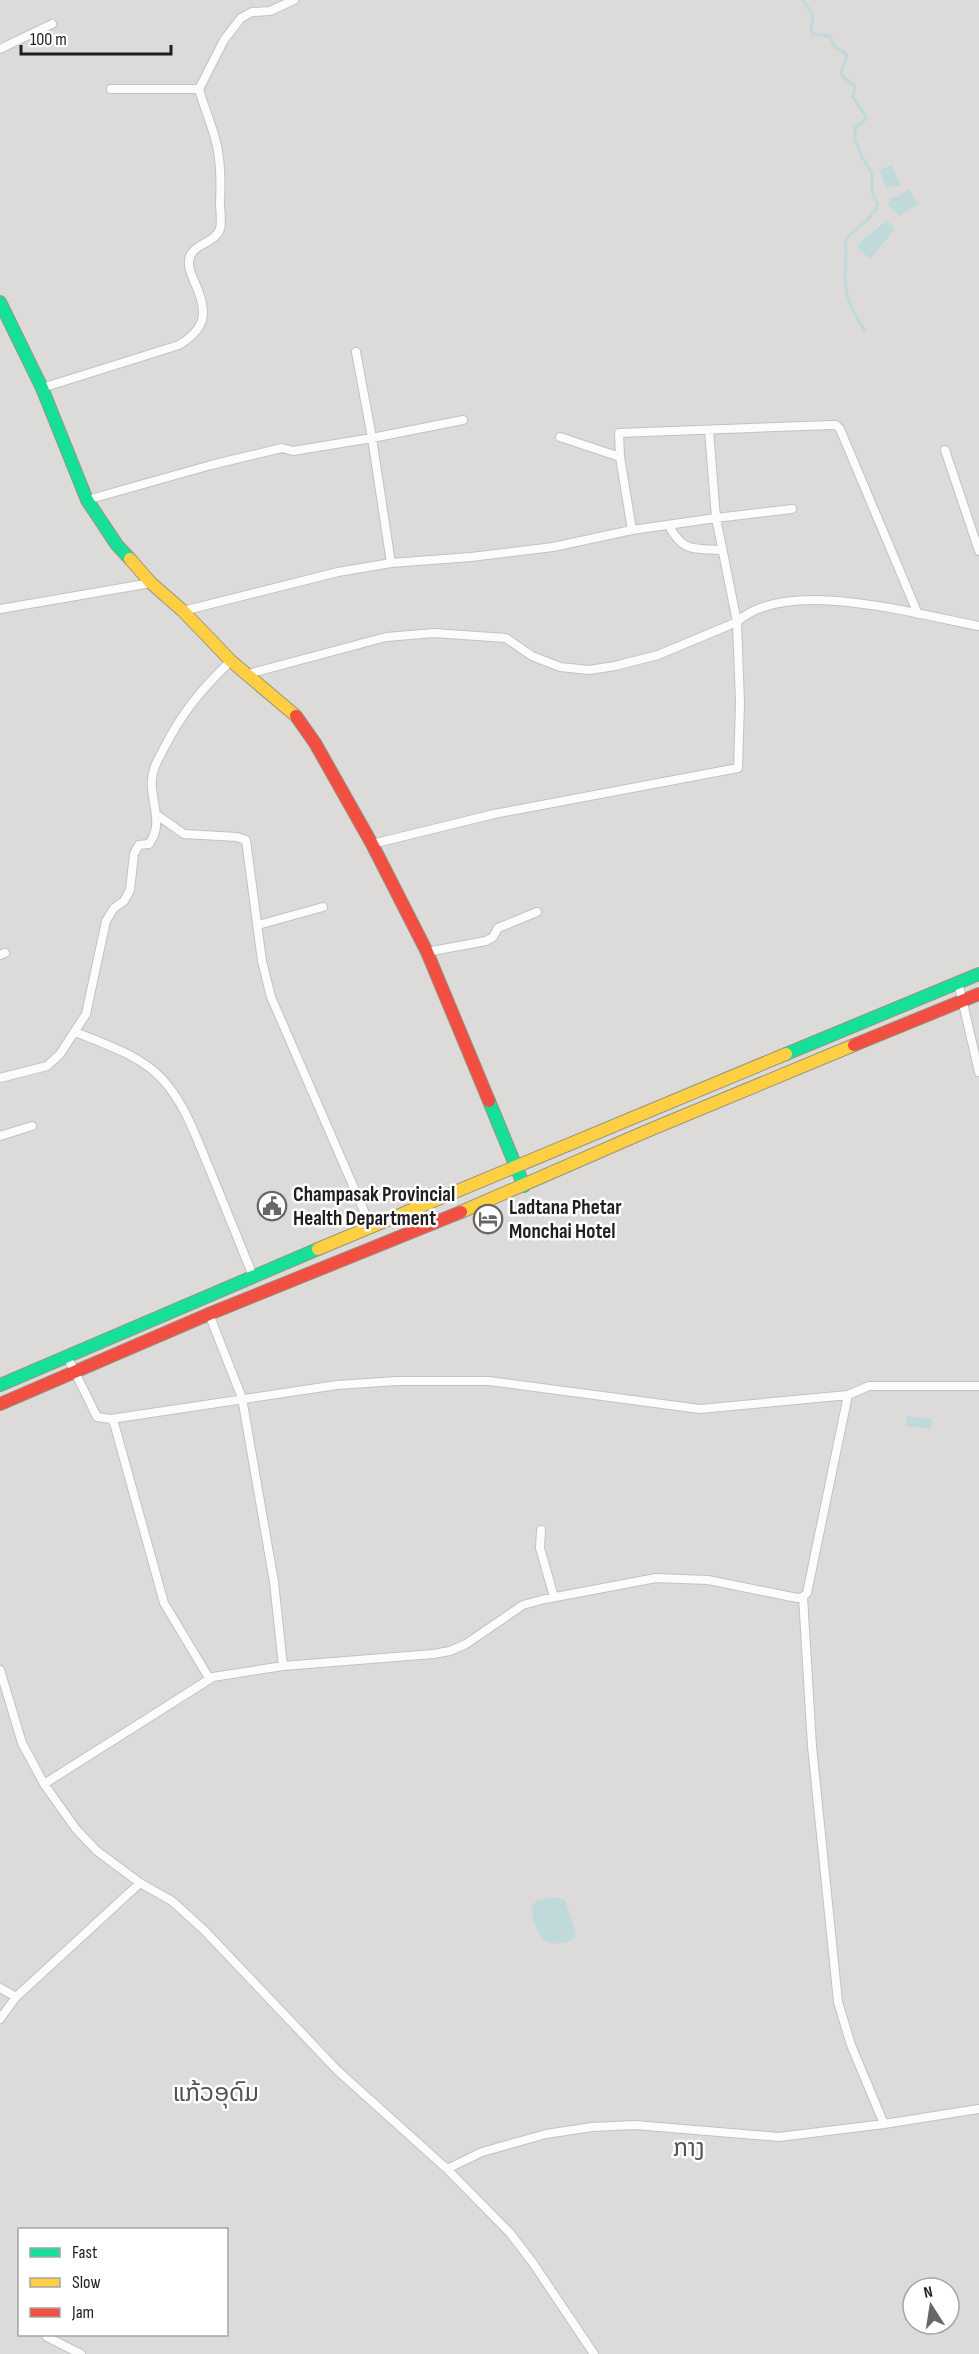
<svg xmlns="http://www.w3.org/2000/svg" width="979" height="2354" font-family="'Sofia Sans Condensed','Noto Sans Lao',sans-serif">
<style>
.residential{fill:#dcdbd9;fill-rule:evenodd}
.water{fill:#c0dadc}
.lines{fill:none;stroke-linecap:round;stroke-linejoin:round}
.stream{stroke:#c0dadc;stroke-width:3}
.street-casing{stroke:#c3c2c0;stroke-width:10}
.fast-casing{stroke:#969582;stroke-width:14}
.slow-casing{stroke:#969582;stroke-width:14}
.jam-casing{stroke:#969582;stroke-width:14}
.street{stroke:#fcfcfc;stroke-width:8}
.fast{stroke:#16e098;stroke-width:12}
.slow{stroke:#ffcf43;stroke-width:12}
.jam{stroke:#f24e42;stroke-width:12}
.labels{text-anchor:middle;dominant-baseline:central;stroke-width:5;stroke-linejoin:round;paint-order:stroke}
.poi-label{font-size:21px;font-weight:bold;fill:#1f1f1f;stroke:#fff;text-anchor:start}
.quarter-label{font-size:24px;fill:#525252;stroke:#fff}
</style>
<rect width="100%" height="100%" fill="#edebe8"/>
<path class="residential" d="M0 0H979V2354H0ZM20 2230H226V2334H20ZM913 2288H949V2324H913Z"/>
<path class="water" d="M892 165 901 185 886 188 880 170Z
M908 189 918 204 899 216 888 205 890 198 897 197Z
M887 220 895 229 870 259 856 246Z
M907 1416 932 1419 931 1429 906 1426Z
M556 1897 565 1900 576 1934 574 1939C546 1952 536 1936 531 1909L533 1904 537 1901Z"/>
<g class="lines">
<path class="stream" d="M803 0 813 15 811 30 813 34 830 36C838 56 833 43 846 54V59L841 72 843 77 855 86 853 97 867 118 855 128V139L862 157 872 173V192L878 205C870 223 854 227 845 241 848 257 843 274 846 290 849 306 857 318 865 331"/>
<g class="street-casing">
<path id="street" d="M0 49 52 24
M111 89H199
M356 352 372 438 391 563
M42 388 179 345C207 328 208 312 195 283 192 276 188 269 189 261 190 244 215 244 220 229 222 222 220 210 220 202 221 183 221 165 217 146 213 127 204 108 199 89L224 40 241 18 252 12 270 11 294 0
M709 430 716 518 792 509
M560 437 620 457
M945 450 979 551
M87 500 211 465 282 448 293 451 372 438 463 420
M669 526C684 553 693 548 721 550
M0 609 151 583
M183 611 338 572 391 563 471 557 553 547 632 530 620 457 619 433 831 425H836L840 429 918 614
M248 674 386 637 434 633 506 638 532 656 560 667 589 670 615 666 658 655 737 622 716 518 632 530
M157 815 184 834 237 837 246 840 262 961 271 997 371 1227
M372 844 494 814 738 768 740 703 737 622C786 576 919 615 979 626
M258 925 323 907
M427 952 486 941 493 937 498 928 537 912
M0 955 5 953
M958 982 979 1072
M75 1032C105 1044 142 1056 163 1080 186 1105 197 1140 210 1170 224 1205 239 1241 253 1276
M0 1078 47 1066 60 1054 86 1014 106 921 114 908 124 901 130 890 134 854 139 845 149 844C167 820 145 795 154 769 156 762 161 755 164 748 182 713 202 688 231 661
M0 1136 32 1126
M209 1314 242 1398 274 1582 283 1666
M67 1356 97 1417 111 1419 114 1423 164 1603 209 1678
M111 1419 337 1385 397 1381H489L700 1409 848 1395
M541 1530 540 1548 554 1597
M0 1670 22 1743 44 1784 76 1829 97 1851 140 1883 172 1901 205 1931 338 2071 447 2169 510 2233 533 2263 594 2354
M44 1784 213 1677 283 1666 433 1654 450 1651 466 1644 523 1605 545 1599 656 1578 708 1580 797 1598 803 1597
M0 1988 16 1997
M0 2019 16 1997 140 1883
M884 2124 851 2045 838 2002 812 1746 803 1597 807 1593 848 1395 869 1386H979
M447 2169 482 2152 546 2134 592 2127 635 2125 779 2137 884 2124 979 2109
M47 2337 81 2354"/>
</g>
<g class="fast-casing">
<path id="fast" d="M0 302 42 388 87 500 117 545 130 559
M786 1054 979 974
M489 1101 524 1186
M0 1385 318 1249"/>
</g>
<g class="slow-casing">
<path id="slow" d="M130 559 151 583 183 611 231 661 296 716
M461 1212 647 1131 854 1045
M318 1249 786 1054"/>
</g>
<g class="jam-casing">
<path id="jam" d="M296 716 315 743 372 844 427 952 489 1101
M854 1045 979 994
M0 1404 209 1314 461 1212"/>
</g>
<use href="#street" class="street"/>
<use href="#fast" class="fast"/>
<use href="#slow" class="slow"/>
<use href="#jam" class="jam"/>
</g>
<defs>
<g id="civic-ring" transform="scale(1.5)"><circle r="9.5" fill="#fff" stroke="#676665" stroke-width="1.5"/><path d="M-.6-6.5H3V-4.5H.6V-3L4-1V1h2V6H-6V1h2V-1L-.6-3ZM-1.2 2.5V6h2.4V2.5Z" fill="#676665"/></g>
<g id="hotel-ring" transform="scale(1.5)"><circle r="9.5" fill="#fff" stroke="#676665" stroke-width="1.5"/><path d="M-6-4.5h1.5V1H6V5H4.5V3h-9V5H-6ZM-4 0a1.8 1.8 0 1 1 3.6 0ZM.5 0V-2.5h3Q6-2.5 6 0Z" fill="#676665"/></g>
</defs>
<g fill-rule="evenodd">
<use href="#civic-ring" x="272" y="1206"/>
<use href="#hotel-ring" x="488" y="1219"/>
</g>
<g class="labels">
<g class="poi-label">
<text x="293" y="1194">Champasak Provincial<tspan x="293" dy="24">Health Department</tspan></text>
<text x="509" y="1207">Ladtana Phetar<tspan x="509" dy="24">Monchai Hotel</tspan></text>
</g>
<g class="quarter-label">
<text x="216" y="2093">ແກ້ວອຸດົມ</text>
<text x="689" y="2148">ກາງ</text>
</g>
</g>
<rect x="18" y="2228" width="210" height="108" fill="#ffffff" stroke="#a5a5a5" stroke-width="1.5"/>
<rect x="30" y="2248" width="30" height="9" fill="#16e098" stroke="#a5a5a5" stroke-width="1.5"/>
<text x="72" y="2258" font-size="18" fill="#1f1f1f">Fast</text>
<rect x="30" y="2278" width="30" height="9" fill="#ffcf43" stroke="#a5a5a5" stroke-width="1.5"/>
<text x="72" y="2288" font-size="18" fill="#1f1f1f">Slow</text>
<rect x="30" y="2308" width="30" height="9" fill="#f24e42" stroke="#a5a5a5" stroke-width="1.5"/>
<text x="72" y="2318" font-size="18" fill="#1f1f1f">Jam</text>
<g transform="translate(931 2306) rotate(348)"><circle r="28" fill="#ffffff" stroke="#a5a5a5" stroke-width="1.5"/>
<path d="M0-4.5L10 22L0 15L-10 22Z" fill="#676665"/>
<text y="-9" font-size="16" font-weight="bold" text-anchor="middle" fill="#1f1f1f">N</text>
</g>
<path d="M21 45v9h150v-9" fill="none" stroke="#1f1f1f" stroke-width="3"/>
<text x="30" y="45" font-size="18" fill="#1f1f1f" stroke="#ffffff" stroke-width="4.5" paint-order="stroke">100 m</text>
</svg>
